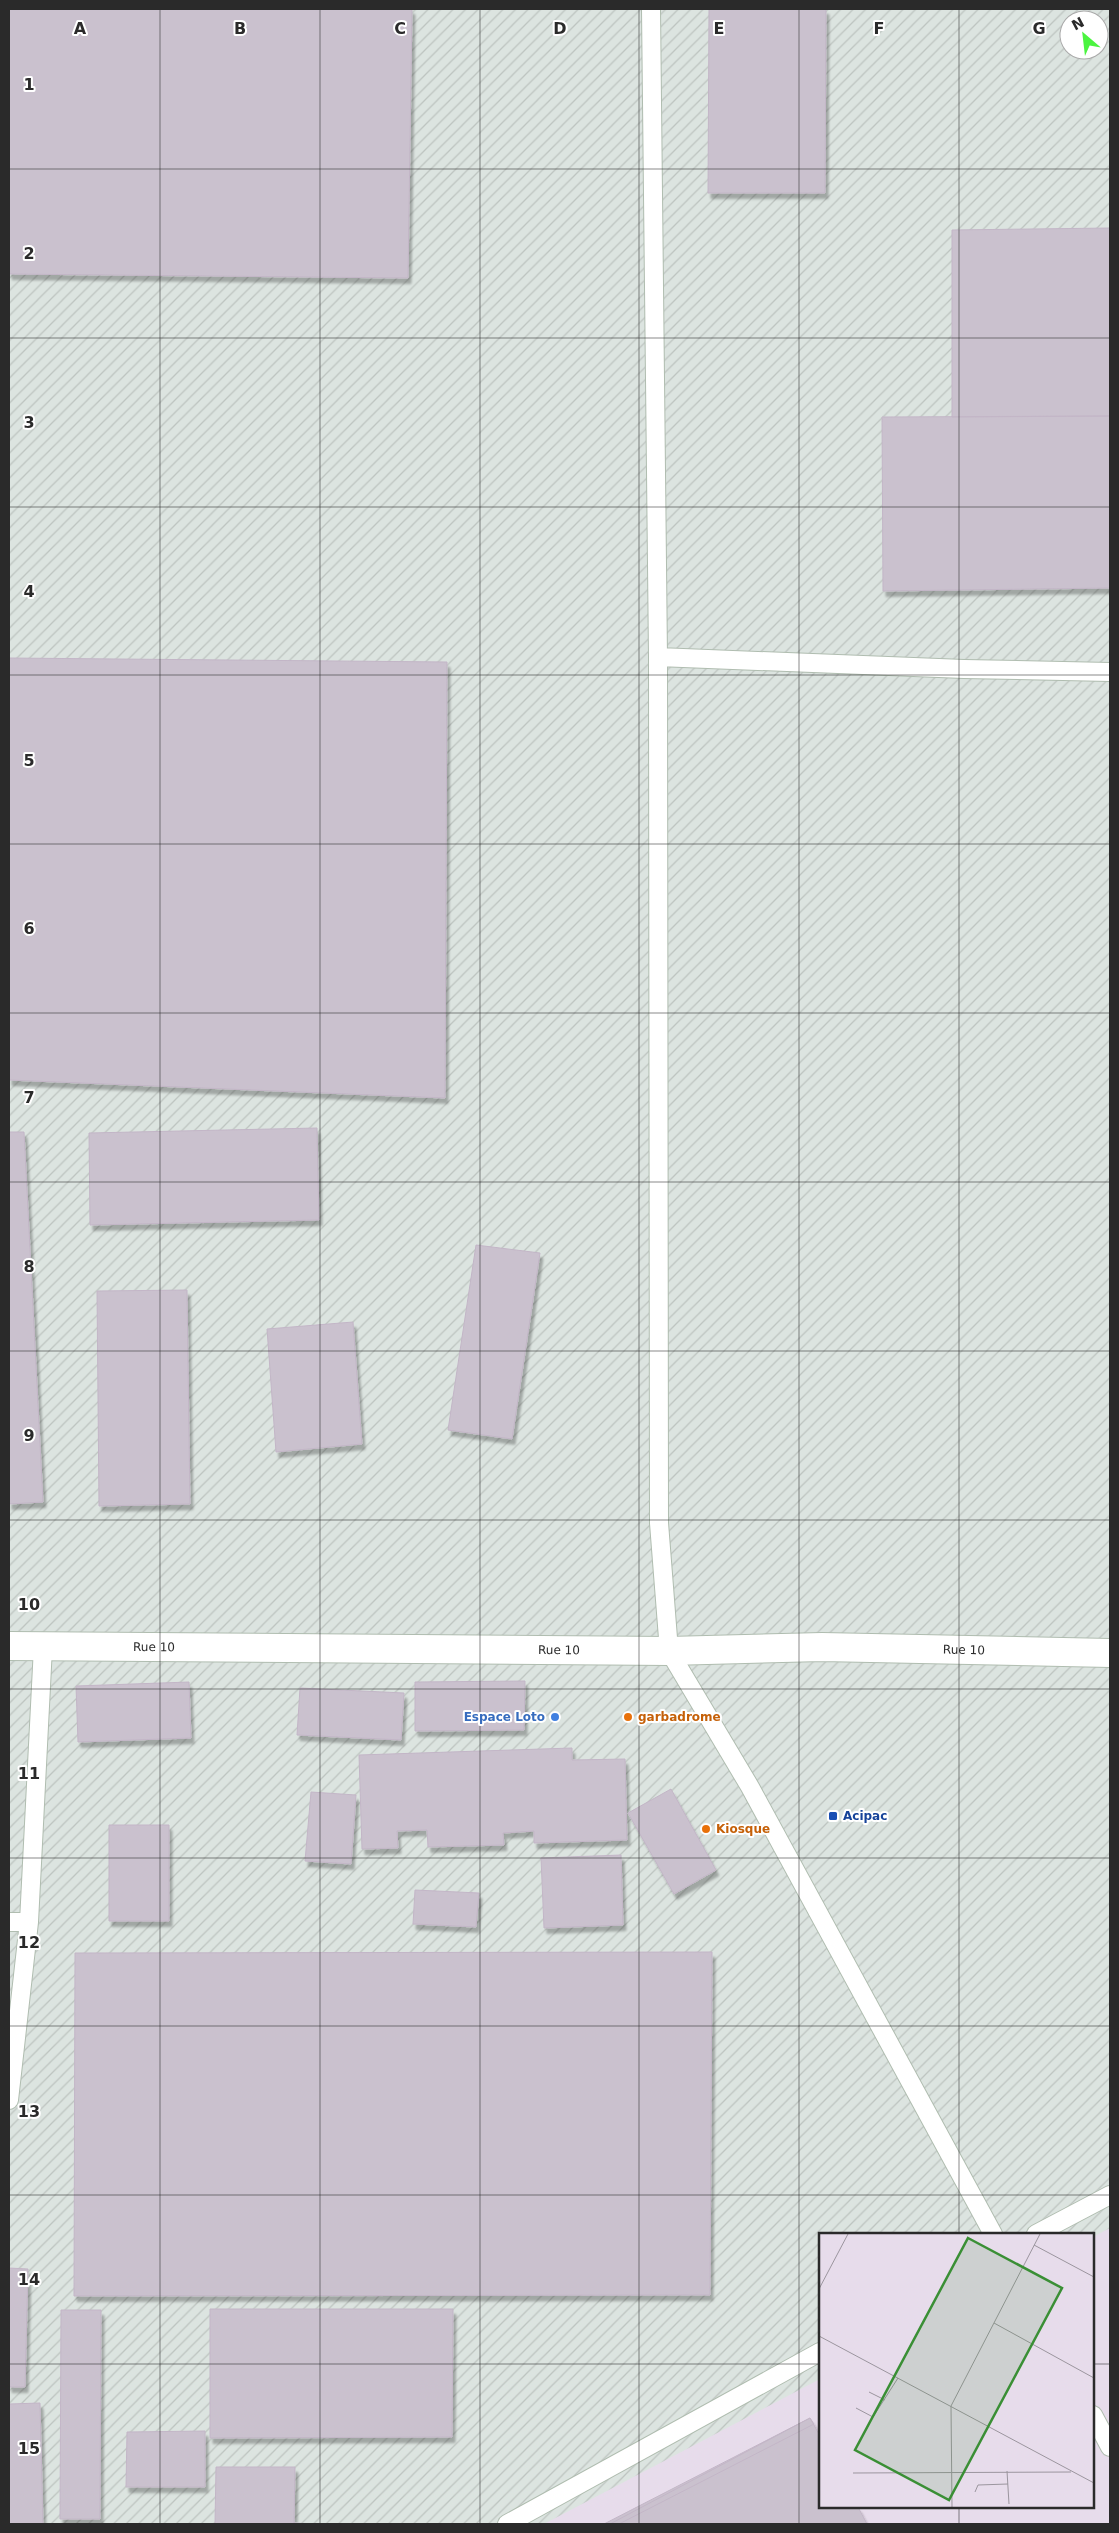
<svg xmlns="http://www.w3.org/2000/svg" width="1119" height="2533" font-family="'DejaVu Sans',sans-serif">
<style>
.industrial{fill:url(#industrial-furrows);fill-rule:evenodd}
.building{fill:#cac1ce;stroke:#c3b6c7;filter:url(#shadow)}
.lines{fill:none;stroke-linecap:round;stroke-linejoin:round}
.service-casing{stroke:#b0bdb0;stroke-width:20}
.minor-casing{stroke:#b0bdb0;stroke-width:30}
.service{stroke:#fff;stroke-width:18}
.minor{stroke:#fff;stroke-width:28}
.grid{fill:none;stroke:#2a2a2a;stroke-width:1;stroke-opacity:0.55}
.shop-dot{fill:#3f7fe0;stroke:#fff;stroke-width:2}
.food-dot{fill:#e8710a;stroke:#fff;stroke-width:2}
.transit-dot{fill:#1a4fb4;stroke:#fff;stroke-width:2}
.labels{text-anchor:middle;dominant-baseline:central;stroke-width:4;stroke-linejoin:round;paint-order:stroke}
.street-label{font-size:12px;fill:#2a2a2a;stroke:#fff}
.shop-label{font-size:12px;font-weight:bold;fill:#366cbe;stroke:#fff;text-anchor:end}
.food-label{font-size:12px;font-weight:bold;fill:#c56008;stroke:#fff;text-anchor:start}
.transit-label{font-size:12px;font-weight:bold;fill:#164399;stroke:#fff;text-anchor:start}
.inset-road{fill:none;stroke:#9b959e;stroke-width:1}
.view{fill:#3a8f35;fill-opacity:0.15;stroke:#3a8f35;stroke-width:2.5}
.inset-edge{fill:none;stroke:#2a2a2a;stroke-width:2.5}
.grid-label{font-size:16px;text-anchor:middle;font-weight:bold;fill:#2a2a2a;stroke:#fff;stroke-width:4;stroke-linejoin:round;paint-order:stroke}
</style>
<defs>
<pattern id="industrial-furrows" width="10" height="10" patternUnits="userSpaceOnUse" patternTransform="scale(1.25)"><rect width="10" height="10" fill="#dce4e0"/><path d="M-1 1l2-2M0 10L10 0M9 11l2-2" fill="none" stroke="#bdc4c0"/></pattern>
<filter id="shadow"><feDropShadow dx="3" dy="5.5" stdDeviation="1" flood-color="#0004"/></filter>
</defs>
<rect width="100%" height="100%" fill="#e7dceb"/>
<path class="industrial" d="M9 9H1110V2228L1093 2237V2234H820V2379L544 2524H9ZM1069 20H1099V50H1069Z"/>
<path class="building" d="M9 9H412L408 278 9 274Z
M709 9H826L825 193H708Z
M1110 228V416L952 417V230Z
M1110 416V588L883 591 882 417Z
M9 658 447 662 445 1098 9 1080Z
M317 1128 319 1220 90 1225 89 1133Z
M9 1132H24L43 1502 9 1504Z
M476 1245 540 1253 512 1439 448 1430Z
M187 1290 190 1504 99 1506 97 1291Z
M353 1322 362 1444 276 1452 267 1329Z
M525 1681 524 1730 415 1731V1682Z
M189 1682 191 1738 78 1742 76 1686Z
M300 1688 404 1693 401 1740 297 1735Z
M572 1748V1760L625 1759 627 1840 534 1843V1831L503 1833 504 1845 428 1847 427 1830 397 1831 398 1848 362 1849 359 1755Z
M671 1789 716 1870 674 1894 628 1813Z
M311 1792 356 1795 351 1864 305 1861Z
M109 1825H169V1921H109Z
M621 1855 623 1925 544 1928 541 1858Z
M415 1890 479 1893 476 1927 413 1924Z
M712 1952 710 2295 74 2296 75 1953Z
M9 2268 28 2269 25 2387H9Z
M210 2309H453L452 2437 210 2438Z
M61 2310H101L100 2519H60Z
M40 2403 43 2524H9V2404Z
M810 2418 820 2436V2507H858L867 2524H610Z
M810 2418 814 2424 619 2524H604Z
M205 2431V2487H126L127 2432Z
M216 2467H295L294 2523 318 2524H215Z"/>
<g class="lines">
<g class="service-casing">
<path id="service" d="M651 9 658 657 659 1523 669 1651 750 1787 993 2234
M658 657 964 669 1110 672
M9 1922H29
M9 2100 29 1922 43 1647
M1036 2234 1110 2195
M1093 2415 1110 2447
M507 2524 820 2352"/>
</g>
<g class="minor-casing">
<g id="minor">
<path id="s1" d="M9 1646 669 1651 822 1647 1110 1653"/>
</g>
</g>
<use href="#service" class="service"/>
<use href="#minor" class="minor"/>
</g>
<path class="grid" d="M160 9V2524M320 9V2524M480 9V2524M639 9V2524M799 9V2524M959 9V2234M9 169H1110M9 338H1110M9 507H1110M9 675H1110M9 844H1110M9 1013H1110M9 1182H1110M9 1351H1110M9 1520H1110M9 1689H1110M9 1858H1110M9 2026H1110M9 2195H1110M9 2364H820M1093 2364H1110M959 2507V2524"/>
<circle class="shop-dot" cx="555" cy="1717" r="5"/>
<g class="food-dot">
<circle cx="628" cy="1717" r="5"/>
<circle cx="706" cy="1829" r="5"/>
</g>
<rect class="transit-dot" x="828" y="1811" width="10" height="10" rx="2.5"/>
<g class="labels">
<g class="street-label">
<text stroke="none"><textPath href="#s1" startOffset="145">Rue 10</textPath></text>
<text stroke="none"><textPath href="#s1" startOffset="955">Rue 10</textPath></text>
<text stroke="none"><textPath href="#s1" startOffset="550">Rue 10</textPath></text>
</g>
<g class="shop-label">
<text x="545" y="1717">Espace Loto</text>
</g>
<g class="food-label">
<text x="638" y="1717">garbadrome</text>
<text x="716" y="1829">Kiosque</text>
</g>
<g class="transit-label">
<text x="843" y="1816">Acipac</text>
</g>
</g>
<g transform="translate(819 2233)">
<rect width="275" height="275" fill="#e7dceb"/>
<path class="inset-road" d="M215 12 275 44M0 56 29 1M175 90 275 145M0 103 275 250M50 159 66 167M37 175 54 184 79 145M188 238 190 271M34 240 252 239M156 259 159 252 189 251M133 274 132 173 221 1"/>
<path class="view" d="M149 5 243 55 130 267 36 217Z"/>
<rect width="275" height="275" class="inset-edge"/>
</g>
<g class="grid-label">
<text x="80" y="34">A</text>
<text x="240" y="34">B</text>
<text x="400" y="34">C</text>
<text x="560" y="34">D</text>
<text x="719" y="34">E</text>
<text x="879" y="34">F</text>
<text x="1039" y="34">G</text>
<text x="29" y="90">1</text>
<text x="29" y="259">2</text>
<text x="29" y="428">3</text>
<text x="29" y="597">4</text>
<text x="29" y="766">5</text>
<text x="29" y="934">6</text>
<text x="29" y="1103">7</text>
<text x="29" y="1272">8</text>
<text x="29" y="1441">9</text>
<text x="29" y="1610">10</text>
<text x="29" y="1779">11</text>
<text x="29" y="1948">12</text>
<text x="29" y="2117">13</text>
<text x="29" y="2285">14</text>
<text x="29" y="2454">15</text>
</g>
<rect width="1119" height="2533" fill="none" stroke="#2a2a2a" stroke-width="20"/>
<g transform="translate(1084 35) rotate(332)"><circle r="24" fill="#ffffff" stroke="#aaaaaa"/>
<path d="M0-4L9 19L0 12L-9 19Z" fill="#4bf440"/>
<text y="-8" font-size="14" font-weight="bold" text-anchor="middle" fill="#2a2a2a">N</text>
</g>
</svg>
